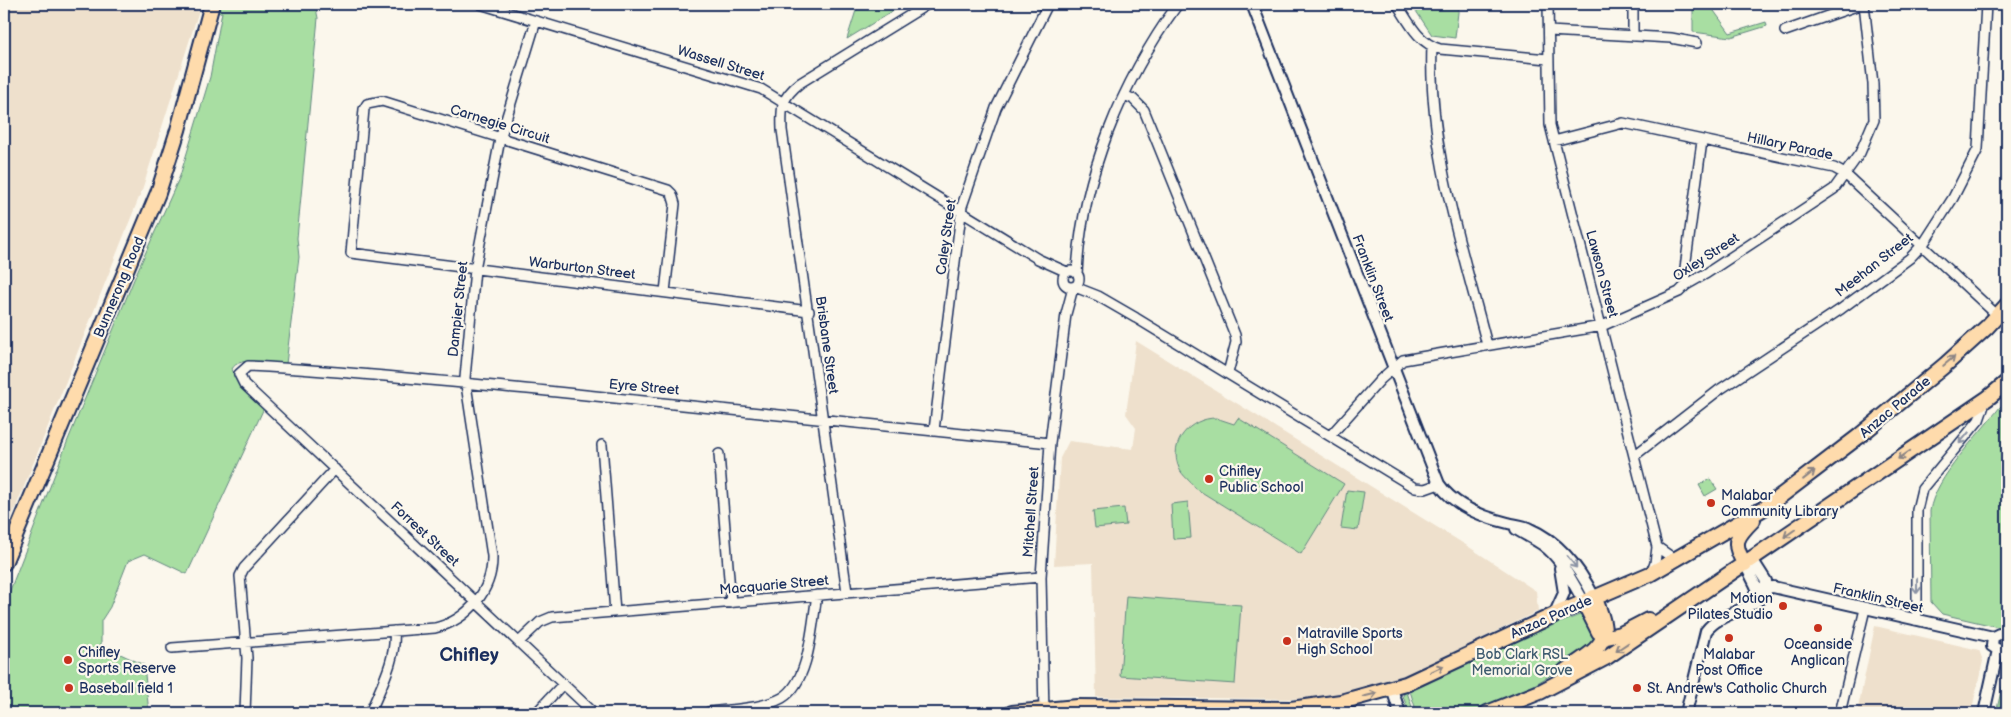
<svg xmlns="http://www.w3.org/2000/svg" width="2011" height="717" font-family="'Balsamiq Sans',sans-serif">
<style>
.built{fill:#eee0cc}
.green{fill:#a8dea2;stroke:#628680}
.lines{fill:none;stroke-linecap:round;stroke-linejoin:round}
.minor-casing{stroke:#1b2f5e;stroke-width:12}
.tertiary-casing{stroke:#1b2f5e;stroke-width:14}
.primary-casing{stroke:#1b2f5e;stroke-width:18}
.minor{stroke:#fbf7ec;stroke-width:9}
.tertiary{stroke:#fbf7ec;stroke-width:10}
.primary{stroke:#fedbac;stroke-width:14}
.oneway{stroke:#8c8585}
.oneway2{stroke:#8b93a5}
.poi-dot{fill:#c8321e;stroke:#fbf7ec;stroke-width:2}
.labels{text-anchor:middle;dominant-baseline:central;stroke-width:4.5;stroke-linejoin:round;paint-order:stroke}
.street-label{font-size:14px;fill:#1b2f5e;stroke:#fbf7ec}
.poi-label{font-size:14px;fill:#1b2f5e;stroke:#fbf7ec;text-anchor:start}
.park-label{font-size:14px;fill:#3e5b6f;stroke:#fbf7ec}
.district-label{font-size:19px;font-weight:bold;fill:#1b2f5e;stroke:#fbf7ec}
</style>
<rect width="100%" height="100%" fill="#fbf7ec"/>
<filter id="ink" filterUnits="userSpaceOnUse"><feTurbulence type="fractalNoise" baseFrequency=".02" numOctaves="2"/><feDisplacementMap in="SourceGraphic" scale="10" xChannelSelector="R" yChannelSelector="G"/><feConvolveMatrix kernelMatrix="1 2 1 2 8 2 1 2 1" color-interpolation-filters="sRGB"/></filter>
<g filter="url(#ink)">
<path class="built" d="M4 4H201L142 190 4 537Z
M1136 341 1469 547 1536 591 1538 611 1418 670 1376 685 1343 693 1309 699 1096 697 1093 563 1054 565 1060 458 1069 441 1133 449 1136 428 1126 414Z
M1875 626 1979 650 1983 661 1971 713H1857Z"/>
<path class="green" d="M219 4H315L318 18 297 238 299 257 286 364C272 363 239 355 232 369L237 381 264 408 187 574 145 554 128 561 110 607 101 621V645L144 665 149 713H4V606L68 440 137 272 180 176 210 77 222 12 217 13Z
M858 4H904L847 39Z
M1420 4H1459L1455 38 1432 35 1414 8Z
M1693 4H1709L1730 33 1766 22 1767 26 1731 37 1693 32Z
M2007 402V629L1942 614 1931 602 1930 511C1935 477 1979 435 2000 407Z
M1216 418 1234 424 1238 418 1344 484 1301 554 1195 488C1192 482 1182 476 1179 468 1168 442 1190 418 1216 418Z
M1710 479 1717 489 1705 496 1699 485Z
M1347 490 1364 492 1358 530 1341 528Z
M1188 502 1191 538 1173 539 1171 504Z
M1124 508 1126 525 1095 528 1093 511Z
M1126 596 1241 605 1235 684 1120 676Z
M1582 614 1596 643 1573 662 1534 685 1475 713H1417L1409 688 1557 621 1562 622Z
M2007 666V713H1996Z
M1406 689 1414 713H1409L1403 696Z"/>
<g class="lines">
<g class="minor-casing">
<path id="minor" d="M480 4 761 89 1038 259 1067 272
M1397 4C1409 22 1418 43 1440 49L1548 59
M1548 4 1550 125 1657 547 1655 563 1651 574
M1633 4V36
M1549 31 1671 38 1697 43
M1785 31 1862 4
M1432 46C1428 148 1462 247 1487 345
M1124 95 1133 99 1144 110 1235 335 1236 342 1228 373
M1554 141 1623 123 1834 168 1845 174 1998 316
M1063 279a8 8 0 1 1 16 0a8 8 0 1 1-16 0Z
M1077 274C1081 179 1122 81 1178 4
M1686 285 1685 268 1702 141
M1075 287 1098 296 1136 318 1415 488 1425 489 1439 484
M665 292 675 204 672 194 668 190 382 101 367 104 364 109 351 253 809 311
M934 430 962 206 996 108 1048 4
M1330 436 1381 379 1403 360 1602 326 1679 292 1686 285 1707 273 1834 189 1860 153 1874 120 1873 84 1864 4
M602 445 615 612
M719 454 731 603
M1634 456 1719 390 1841 309 1910 258 1924 243 1953 198 1978 149 1986 4
M1657 547 1670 556 1678 559
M847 592 782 130C781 107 781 98 800 83L928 4
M1915 620 1917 613V510L1922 489 1979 420 1986 400
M519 642 540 622 552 617 1041 577
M172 648 435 628C468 620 493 590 492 556L465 378 475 269 500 139 536 21
M709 712C732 709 762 709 782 698 810 682 812 624 817 595
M245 713 247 658 240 576 244 568 335 469
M370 713C380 688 397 659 394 631
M536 713 563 684
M594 713 244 384 239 374 248 366C348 371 447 382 547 391 714 407 882 425 1050 443
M1044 713 1041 577 1050 443 1066 314 1073 288
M1840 713 1865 609"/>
</g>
<g class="tertiary-casing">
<path id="tertiary" d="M1252 4 1439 484C1454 506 1483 517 1508 523 1515 525 1523 525 1530 529 1560 542 1580 569 1594 597
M1516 529C1525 535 1535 539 1543 545 1562 559 1572 582 1584 602
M1745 564 1757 588 1755 593
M1757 588 1773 587 1993 637
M1554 615 1564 593 1560 568
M2007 640 2004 635 1999 634 1993 637 1992 646 1998 650 2004 649 2007 644
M1392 689 1400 713
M1686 713 1706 631C1721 611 1753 611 1766 592V581L1752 559
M1984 713 1998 650"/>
</g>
<g class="primary-casing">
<path id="primary" d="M4 563 158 193 178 130 212 4
M1745 564C1731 543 1736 537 1753 520
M1584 602 1599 632 1607 637 1621 634 1648 620
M1565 671C1603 645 1614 643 1594 597
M1012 713 1077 707 1291 709 1341 702 1406 684 1554 615 1650 574 1766 507 1858 437 1945 365 1987 327 2007 305
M1487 713 1540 692 1607 657 1988 398 2007 382"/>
</g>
<use href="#minor" class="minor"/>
<use href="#tertiary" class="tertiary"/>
<use href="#primary" class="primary"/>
</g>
<defs><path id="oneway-shaft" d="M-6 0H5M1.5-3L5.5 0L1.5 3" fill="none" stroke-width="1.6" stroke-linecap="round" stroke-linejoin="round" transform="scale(1.25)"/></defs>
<g class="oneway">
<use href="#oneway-shaft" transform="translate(1949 361) rotate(-40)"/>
<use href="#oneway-shaft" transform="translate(1904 455) rotate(146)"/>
<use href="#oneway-shaft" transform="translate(1809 475) rotate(-38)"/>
<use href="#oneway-shaft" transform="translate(1790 533) rotate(145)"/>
<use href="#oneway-shaft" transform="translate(1622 647) rotate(146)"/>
<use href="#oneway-shaft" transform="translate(1437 669) rotate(-25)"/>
<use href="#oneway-shaft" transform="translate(1370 695) rotate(-14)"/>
</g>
<g class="oneway2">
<use href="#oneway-shaft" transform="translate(1964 438) rotate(130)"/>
<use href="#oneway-shaft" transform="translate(1572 562) rotate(52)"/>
<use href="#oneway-shaft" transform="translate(1917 586) rotate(90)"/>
</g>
</g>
<g class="poi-dot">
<circle cx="1209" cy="479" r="5"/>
<circle cx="1711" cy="503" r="5"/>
<circle cx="1783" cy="606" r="5"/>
<circle cx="1818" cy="628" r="5"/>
<circle cx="1729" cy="638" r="5"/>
<circle cx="1287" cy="641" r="5"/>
<circle cx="68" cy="660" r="5"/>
<circle cx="69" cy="688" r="5"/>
<circle cx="1637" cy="688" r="5"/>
</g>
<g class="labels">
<g class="street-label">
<text transform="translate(721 63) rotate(17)">Wassell Street</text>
<text transform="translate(500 124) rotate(17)">Carnegie Circuit</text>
<text transform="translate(1790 146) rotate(12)">Hillary Parade</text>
<text transform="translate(946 237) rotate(-82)">Caley Street</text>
<text transform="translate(1706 257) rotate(-33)">Oxley Street</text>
<text transform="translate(1874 265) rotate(-38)">Meehan Street</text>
<text transform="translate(582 268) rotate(7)">Warburton Street</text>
<text transform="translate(1602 274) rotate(75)">Lawson Street</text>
<text transform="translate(1373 278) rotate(69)">Franklin Street</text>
<text transform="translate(119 287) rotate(-67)">Bunnerong Road</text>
<text transform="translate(458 309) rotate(-84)">Dampier Street</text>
<text transform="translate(827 345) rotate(82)">Brisbane Street</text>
<text transform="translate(644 387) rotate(5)">Eyre Street</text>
<text transform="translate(1895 407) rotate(-40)">Anzac Parade</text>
<text transform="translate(1031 512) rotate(-86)">Mitchell Street</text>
<text transform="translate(425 534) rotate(43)">Forrest Street</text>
<text transform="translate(774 585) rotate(-5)">Macquarie Street</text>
<text transform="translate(1878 598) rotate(13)">Franklin Street</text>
<text transform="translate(1551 617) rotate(-24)">Anzac Parade</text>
</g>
<g class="poi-label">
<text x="1219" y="471">Chifley<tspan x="1219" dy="16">Public School</tspan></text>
<text x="1721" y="495">Malabar<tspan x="1721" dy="16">Community Library</tspan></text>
<text x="1773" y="598" text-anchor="end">Motion<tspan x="1773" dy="16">Pilates Studio</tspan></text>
<text x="1297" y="633">Matraville Sports<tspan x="1297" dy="16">High School</tspan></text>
<text x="1818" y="644" text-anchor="middle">Oceanside<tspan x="1818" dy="16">Anglican</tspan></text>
<text x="78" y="652">Chifley<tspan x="78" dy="16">Sports Reserve</tspan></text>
<text x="1729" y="654" text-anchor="middle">Malabar<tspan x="1729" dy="16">Post Office</tspan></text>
<text x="79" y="688">Baseball field 1</text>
<text x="1647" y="688">St. Andrew's Catholic Church</text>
</g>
<g class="park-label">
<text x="1522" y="654">Bob Clark RSL<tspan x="1522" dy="16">Memorial Grove</tspan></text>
</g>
<g class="district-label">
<text x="469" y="655">Chifley</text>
</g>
</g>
<rect width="2011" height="717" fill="none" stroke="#fbf7ec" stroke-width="20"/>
<rect x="10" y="10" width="1991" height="697" fill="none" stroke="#1b2f5e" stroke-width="2" filter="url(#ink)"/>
</svg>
